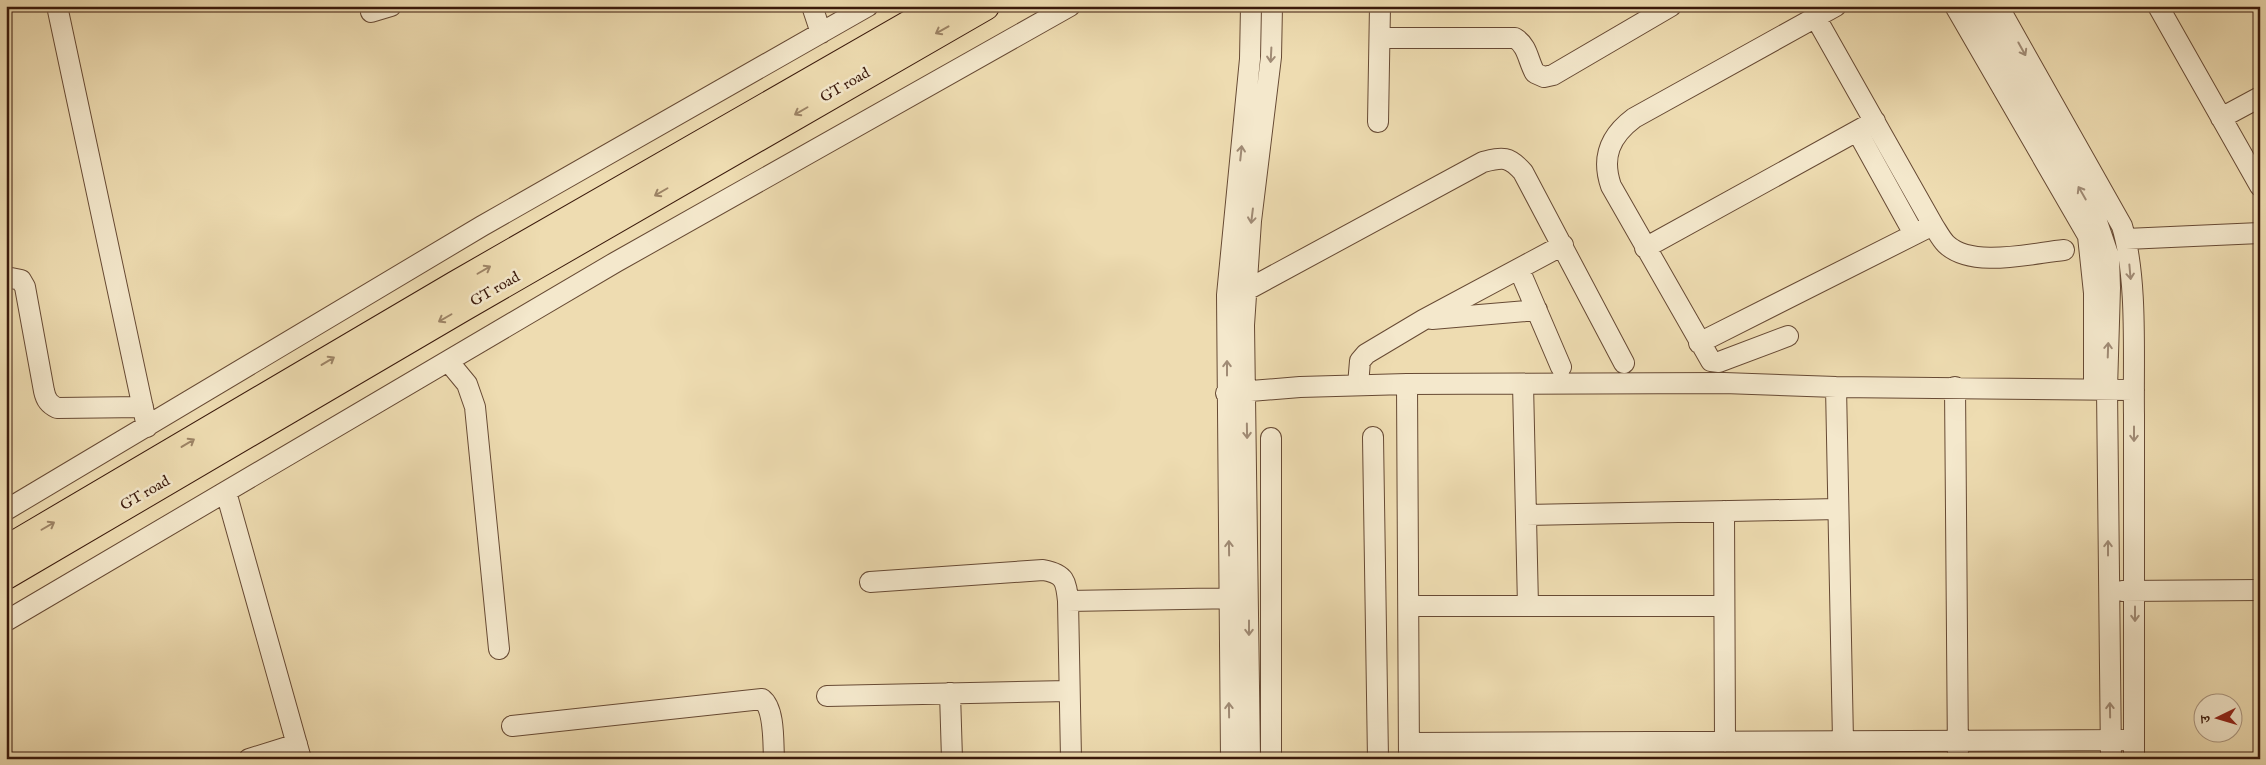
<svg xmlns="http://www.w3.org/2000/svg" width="2266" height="765" font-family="'IM FELL English','Noto Serif Devanagari',serif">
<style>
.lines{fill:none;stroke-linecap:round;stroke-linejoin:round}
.minor-casing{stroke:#674a34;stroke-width:22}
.highway-casing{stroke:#3a190b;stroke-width:30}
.minor{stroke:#f4e8cc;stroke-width:20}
.highway{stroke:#eedcb1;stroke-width:28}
.oneway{stroke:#9d8466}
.oneway2{stroke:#a08b75}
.labels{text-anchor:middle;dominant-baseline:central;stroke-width:5;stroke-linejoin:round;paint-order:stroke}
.street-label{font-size:15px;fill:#3a190b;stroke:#f4e8cc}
</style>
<rect width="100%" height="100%" fill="#eedcb1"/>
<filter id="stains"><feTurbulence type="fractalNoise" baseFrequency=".004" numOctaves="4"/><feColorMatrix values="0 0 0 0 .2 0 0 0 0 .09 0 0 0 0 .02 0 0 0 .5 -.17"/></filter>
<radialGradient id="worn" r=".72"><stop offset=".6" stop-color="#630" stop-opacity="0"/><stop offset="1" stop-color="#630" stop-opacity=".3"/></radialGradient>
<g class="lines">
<g class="minor-casing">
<path id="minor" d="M57 6 147 427
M812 6 821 33
M1955 6 2088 236 2094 293V381
M1976 6 2094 213 2109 257 2110 288 2107 389 2111 759
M1998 6 2122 226C2138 279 2133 358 2134 415 2134 529 2133 644 2134 759
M2158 6 2260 186
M371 12 391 6
M1380 38H1515C1528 46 1528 61 1535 73L1544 77 1553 75 1671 6
M2221 118 2260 97
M1378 122 1380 6
M1857 131 1914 234
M1933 225C1937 231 1941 239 1946 244 1972 269 2032 253 2064 250
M2126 239 2260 233
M1645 248 1875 121
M1519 269 1561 367
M6 277 21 280 25 287 44 391C46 400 49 404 57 408L143 407
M1245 291 1483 162C1503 157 1509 156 1523 172L1624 363
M1432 319 1537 310
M1788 336 1719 362 1711 361 1611 186C1601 157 1610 136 1634 118L1836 6
M1699 343 1933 225 1816 18
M448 361 467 384 475 407 499 649
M1407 384 1409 759
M1523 384 1528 606
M1358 385 1360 361 1366 354 1423 320 1563 245
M1836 387 1843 741
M1955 387 1958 759
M1226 393 1300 387 1407 384 1724 383 1836 387 2134 390
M1373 437 1378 759
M1271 438V759
M226 492 301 759
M6 510 482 226 868 6
M1724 511 1725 742
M1526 515 1838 509
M870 582 1043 570C1065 574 1066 581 1068 601L1071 759
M2122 591 2260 590
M1068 601 1241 598
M1409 606H1724
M6 621 616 262 1070 6
M950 693 952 759
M827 696 1069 691
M512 726 762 699C775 709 773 743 774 759
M1409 743 2124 740
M249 759 297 744
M1231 759 1227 295 1250 59 1251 6
M1250 759 1244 325 1251 221 1271 57 1272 6"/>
</g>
<g class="highway-casing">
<path id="highway" d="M6 550 456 285 942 6
M6 575 463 307 985 6"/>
</g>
<use href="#minor" class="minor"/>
<use href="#highway" class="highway"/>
</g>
<defs><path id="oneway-shaft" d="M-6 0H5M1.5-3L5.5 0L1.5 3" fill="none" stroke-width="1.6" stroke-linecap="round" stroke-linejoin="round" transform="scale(1.25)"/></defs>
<g class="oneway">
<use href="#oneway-shaft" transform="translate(942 30) rotate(151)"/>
<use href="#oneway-shaft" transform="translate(801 111) rotate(150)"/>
<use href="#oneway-shaft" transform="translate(661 192) rotate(150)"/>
<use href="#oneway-shaft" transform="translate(484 270) rotate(-30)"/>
<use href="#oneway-shaft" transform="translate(445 318) rotate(150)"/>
<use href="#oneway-shaft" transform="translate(328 361) rotate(-31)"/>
<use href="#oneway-shaft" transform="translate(188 443) rotate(-31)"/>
<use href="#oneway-shaft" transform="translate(48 526) rotate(-30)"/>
</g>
<g class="oneway2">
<use href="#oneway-shaft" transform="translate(2022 49) rotate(61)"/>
<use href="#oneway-shaft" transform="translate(1271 55) rotate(93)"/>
<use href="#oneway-shaft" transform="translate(1241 153) rotate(-84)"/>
<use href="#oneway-shaft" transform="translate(2082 193) rotate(-120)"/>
<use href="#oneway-shaft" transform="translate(1252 216) rotate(97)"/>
<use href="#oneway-shaft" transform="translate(2130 272) rotate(85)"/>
<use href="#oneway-shaft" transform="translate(2108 350) rotate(-88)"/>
<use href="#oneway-shaft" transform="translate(1227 368) rotate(-90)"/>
<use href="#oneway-shaft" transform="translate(1247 431) rotate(89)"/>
<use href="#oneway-shaft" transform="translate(2134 434) rotate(90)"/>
<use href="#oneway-shaft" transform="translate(1229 548) rotate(-91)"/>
<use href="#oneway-shaft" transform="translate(2108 548) rotate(-90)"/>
<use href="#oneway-shaft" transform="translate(2135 614) rotate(90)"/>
<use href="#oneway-shaft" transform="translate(1249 628) rotate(90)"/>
<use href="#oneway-shaft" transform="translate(1229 710) rotate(-91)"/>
<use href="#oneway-shaft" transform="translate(2110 710) rotate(-91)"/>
</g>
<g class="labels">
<g class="street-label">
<text transform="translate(845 85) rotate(-30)">GT road</text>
<text transform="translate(495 289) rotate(-30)">GT road</text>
<text transform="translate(145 493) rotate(-30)">GT road</text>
</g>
</g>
<rect width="2266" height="765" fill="none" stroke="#eedcb1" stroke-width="25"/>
<rect x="8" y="8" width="2251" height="750" fill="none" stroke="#3a190b" stroke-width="2.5"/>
<rect x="12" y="12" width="2241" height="740" fill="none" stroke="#3a190b"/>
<g transform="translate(2218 718) rotate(265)"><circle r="24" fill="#f4e8cc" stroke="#aa957f"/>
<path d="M0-4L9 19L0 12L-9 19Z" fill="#8f2418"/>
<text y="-8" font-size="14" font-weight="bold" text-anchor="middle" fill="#3a190b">उ</text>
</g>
<rect width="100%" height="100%" filter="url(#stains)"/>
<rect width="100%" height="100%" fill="url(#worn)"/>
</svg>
